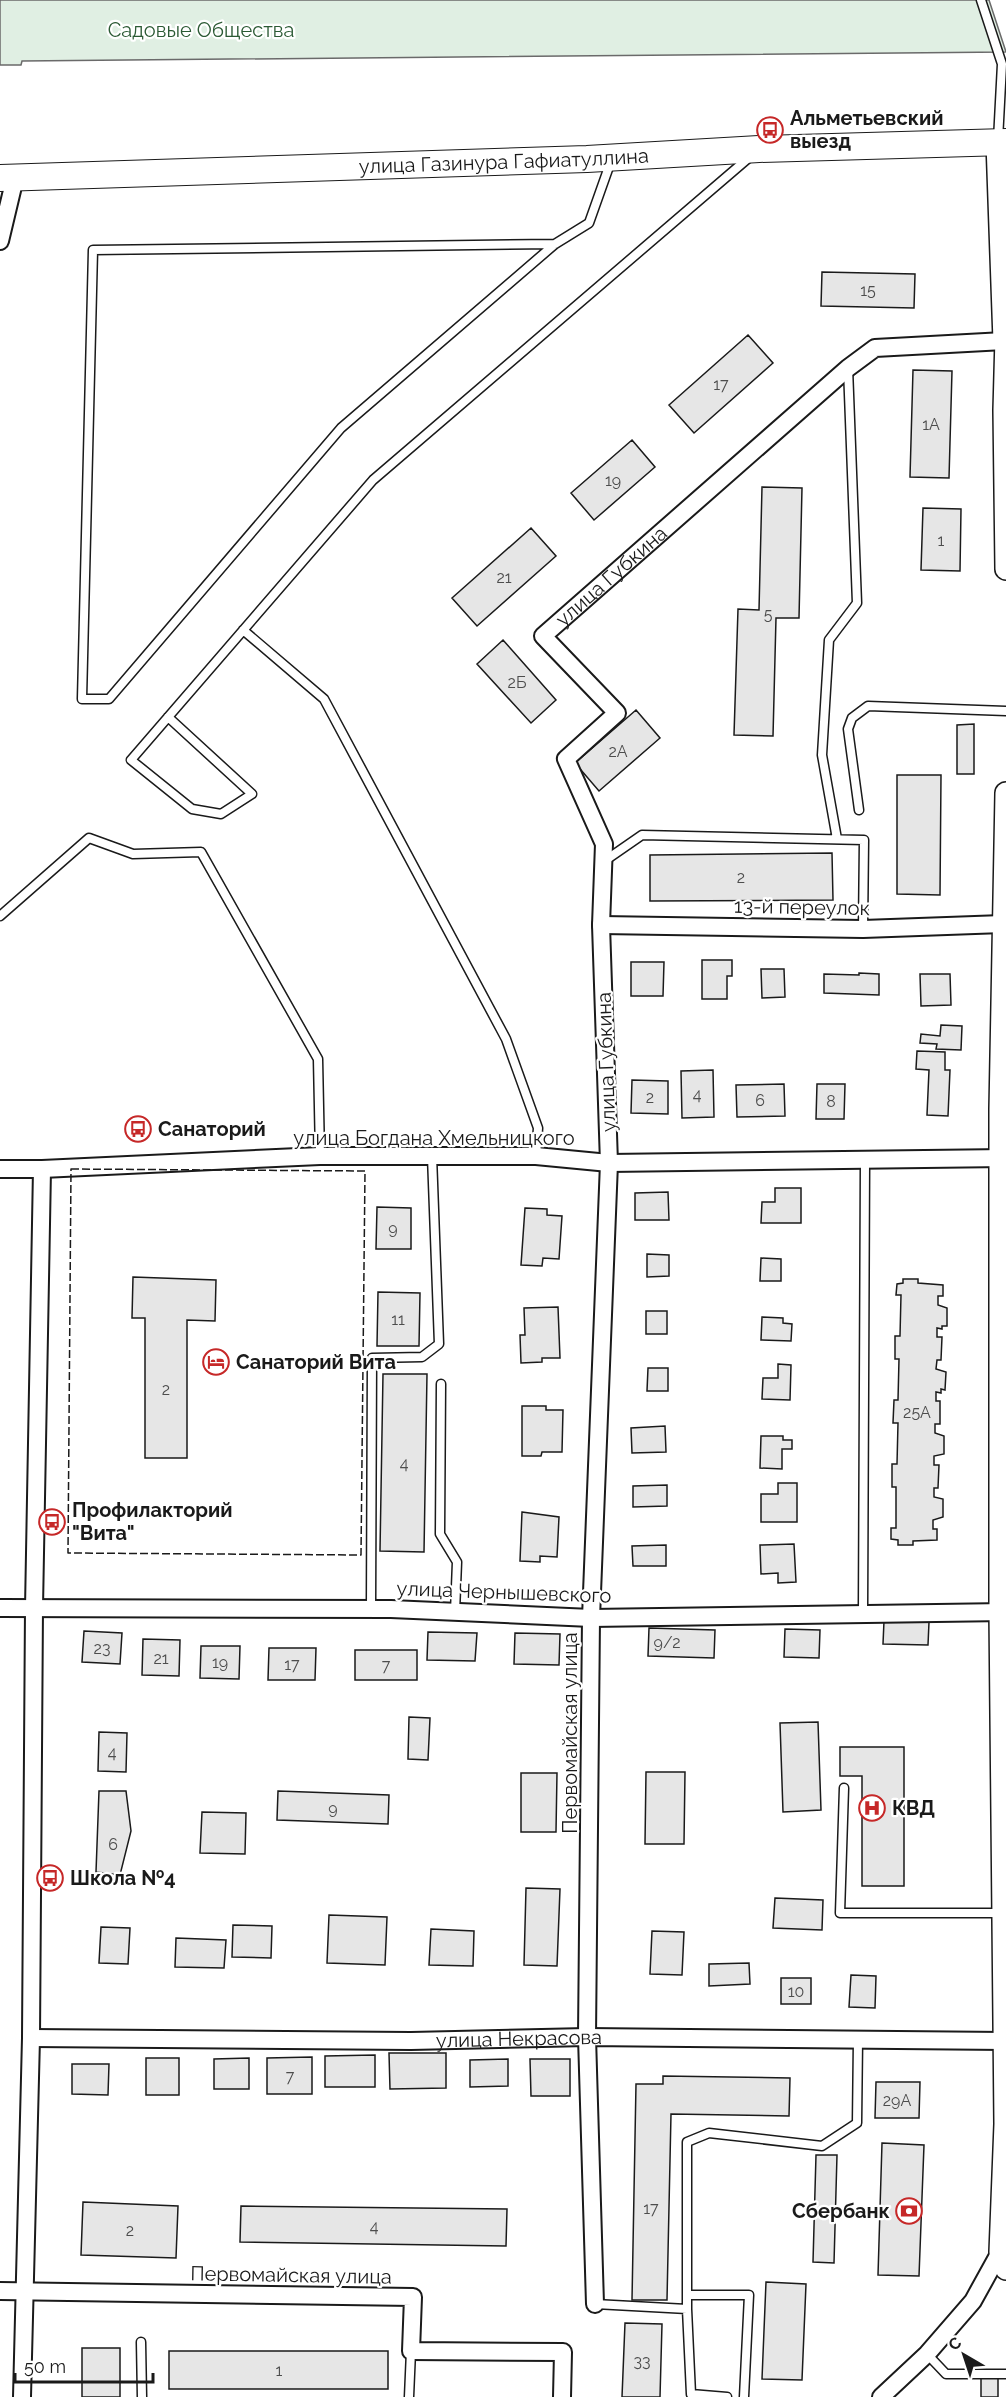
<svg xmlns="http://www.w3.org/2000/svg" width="1006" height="2397" font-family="Raleway,sans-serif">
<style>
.green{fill:#e0efe3;stroke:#6a6a6a;stroke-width:1.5}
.building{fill:#e6e6e6;stroke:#1a1a1a;stroke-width:1.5}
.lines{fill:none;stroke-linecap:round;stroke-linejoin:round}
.service-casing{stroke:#1a1a1a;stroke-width:11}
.minor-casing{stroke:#1a1a1a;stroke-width:20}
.tertiary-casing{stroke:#1a1a1a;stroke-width:24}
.primary-casing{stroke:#1a1a1a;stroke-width:28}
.service{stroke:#fff;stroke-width:8}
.minor{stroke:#fff;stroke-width:16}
.tertiary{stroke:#fff;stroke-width:21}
.primary{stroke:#fff;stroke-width:26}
.fence{stroke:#1a1a1a;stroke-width:1.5;stroke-dasharray:8 3;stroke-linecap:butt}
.labels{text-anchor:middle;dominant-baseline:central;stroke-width:4.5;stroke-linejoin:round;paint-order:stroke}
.number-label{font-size:16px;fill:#4d4d4d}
.park-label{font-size:20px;fill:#2b5a34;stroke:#fff}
.poi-label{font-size:20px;font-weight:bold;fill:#1a1a1a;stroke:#fff;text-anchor:start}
.street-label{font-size:20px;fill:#1a1a1a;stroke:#fff}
</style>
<rect width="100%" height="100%" fill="#fff"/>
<path class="green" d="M0 0H989L1006 52 22 61 21 65H0Z"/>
<path class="building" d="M822 272 915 274 914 308 821 306Z
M748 335 773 363 694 433 669 405Z
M913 370 952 371 949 478 910 477Z
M632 440 655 467 594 520 571 493Z
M762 487 802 488 799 618H776L773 736 734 735 738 609 759 610Z
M923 508 961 509 960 571 921 570Z
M531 528 556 556 477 626 452 598Z
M503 640 556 700 531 723 477 664Z
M636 710 660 738 599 791 575 763Z
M974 724V774H957V725Z
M897 775H941L940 895 897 894Z
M832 853 833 900 650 901V855Z
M702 960H732V976H727V999H702Z
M631 962H664L663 996H631Z
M761 969H784L785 997 762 998Z
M859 973 879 974V995L824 993V974L859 975Z
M920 974H950L951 1005 921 1006Z
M941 1025 962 1026 961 1050 936 1049 937 1044 920 1043 921 1034 940 1036Z
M917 1051 945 1052V1070H950L948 1116 927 1115 929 1070 916 1069Z
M713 1070 714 1117 682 1118 681 1071Z
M632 1080 668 1081V1114L631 1113Z
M784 1084 785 1116 737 1117 736 1085Z
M817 1084H845L844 1119H816Z
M775 1188H801V1223H761L762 1202H775Z
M668 1192 669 1220H635V1193Z
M377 1207 411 1208V1249H376Z
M525 1208 547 1209V1215L562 1216 559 1259 543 1258 542 1266 521 1265Z
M647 1254 669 1255V1276L647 1277Z
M761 1258 781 1259V1281H760Z
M133 1277 216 1280 215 1321 187 1320V1458H145V1318H132Z
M903 1279H918V1283L943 1285V1296H938V1305L947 1308V1326H942V1329L937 1328V1337H942L941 1360H937L936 1369 946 1372 945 1390 941 1389V1393L936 1392V1401H940V1424H935V1433L944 1436V1454L934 1456V1465H939L938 1488H934V1497L943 1499V1517L933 1520V1529H937V1540L913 1541V1545H898V1540L891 1539V1528H896V1487H892V1464H897L898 1423H893L894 1400H898L899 1359H895V1336H900L901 1295H896L897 1284 903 1283Z
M378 1292 420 1293 419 1346H377Z
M558 1307 560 1358H542V1362L521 1363 520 1335H525L524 1308Z
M646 1311H667V1334H646Z
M762 1317 783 1318V1323L792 1324 791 1341 761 1340Z
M778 1364 791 1365 790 1400 762 1399 763 1378H778Z
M648 1368H668V1391H647Z
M383 1374H427L424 1552 380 1551Z
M522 1406H546V1410H563L562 1452H542L541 1456H522Z
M665 1426 666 1452 632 1453 631 1428Z
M761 1436H783V1440H792V1449H782V1469L760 1468Z
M778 1483H797V1522H761V1494H778Z
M667 1485V1506L633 1507V1486Z
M522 1512 559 1517 557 1557 540 1556V1562L520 1561Z
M794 1544 796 1582 778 1583V1573L761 1574 760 1545Z
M666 1545V1566H633L632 1546Z
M884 1621 929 1622 928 1645 883 1644Z
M649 1628 715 1630 714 1658 648 1656Z
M785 1629 820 1630 819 1658 784 1657Z
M84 1631 122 1633 120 1664 82 1662Z
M428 1632 477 1633 475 1661 427 1660Z
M515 1633 560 1634 559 1665 514 1664Z
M143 1639 180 1640 179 1676 142 1675Z
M201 1646H240L239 1679 200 1678Z
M269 1648H316L315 1680H268Z
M355 1650H417V1680H355Z
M409 1717 430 1718 428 1760 408 1759Z
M818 1722 821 1810 783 1812 780 1723Z
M99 1732 127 1733 126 1772 98 1771Z
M840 1747H904V1886H862V1776H840Z
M646 1772H685L684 1844H645Z
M521 1773H557L556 1832H521Z
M99 1791H126L131 1831 120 1875 96 1872Z
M278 1791 389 1795 388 1824 277 1820Z
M202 1812 246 1813 245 1854 200 1853Z
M526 1888 560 1889 557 1966 524 1965Z
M775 1898 823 1900 822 1930 773 1928Z
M329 1915 387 1917 385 1965 327 1963Z
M233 1925 272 1926 271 1958 232 1957Z
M101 1927 130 1928 128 1964 99 1963Z
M431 1929 474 1931 473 1966 429 1965Z
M652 1931 684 1932 682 1975 650 1974Z
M176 1938 226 1940 224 1968 175 1967Z
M749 1963 750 1984 709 1986V1964Z
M851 1975 876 1976 875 2008 849 2007Z
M781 1978H811V2004H781Z
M389 2053H446V2088L390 2089Z
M375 2055V2087H325V2056Z
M312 2057V2094H267V2058Z
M146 2058H179V2095H146Z
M249 2058V2089H214V2059Z
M508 2059V2086L470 2087V2060Z
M530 2059H570V2096H531Z
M72 2064H109L108 2095 72 2094Z
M663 2076 790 2078 789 2116 671 2114 667 2300H632L636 2084H663Z
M876 2082H920L919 2118H875Z
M882 2143 924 2145 919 2276 878 2275Z
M816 2155H837L834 2263 813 2262Z
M83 2202 178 2206 176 2258 81 2255Z
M241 2206 507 2209 506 2246 240 2242Z
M766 2282 806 2284 802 2380 762 2379Z
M625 2323 662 2324 660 2397H622Z
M82 2348H120V2397H82Z
M169 2351H388V2389H169Z
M981 2378H998V2397H981Z"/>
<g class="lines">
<g class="service-casing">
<path id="service" d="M981 0 1002 64 998 140
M555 244 93 250 82 699H109L341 428 555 244 589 223 611 161
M243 630 324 699 506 1039 538 1128 536 1156
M168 717 252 794 221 814 192 809 131 760 373 480 752 155
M859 810 848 729 852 718 868 706 1006 711
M837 839 822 755 829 640 857 603 848 368
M603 862 642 835 864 840 863 929
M0 916 89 838 133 854 201 852 318 1059 320 1156
M441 1384 440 1534 457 1562 455 1612
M371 1609 372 1358 422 1357 439 1344 432 1156
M863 1614 865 1161
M844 1788 840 1913H1002
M687 2295H749L744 2397
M595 2304 687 2309
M141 2342 142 2397
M927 2354 946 2374H1006
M409 2397 411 2351
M727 2397 691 2394 687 2309V2142L709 2133 822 2146 857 2123 858 2040"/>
</g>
<g class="minor-casing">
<g id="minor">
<path d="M0 241 15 178"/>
<path d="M601 925 863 929 1003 924"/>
<path d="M0 1169H42L320 1156H536L609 1163 1006 1158"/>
<path d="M0 1608 391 1609 591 1618 1006 1612"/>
<path id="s1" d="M31 2038 411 2041 587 2037 1005 2041"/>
<path d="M0 2291 413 2297 411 2351 563 2352 562 2397"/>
<path id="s2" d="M595 2304 587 2037 591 1618 609 1163 601 925 604 844 566 759 617 713 543 636 848 368 875 348 1004 341"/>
<path d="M22 2397 31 2038 34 1608 42 1169"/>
<path d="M881 2397 927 2354 973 2301 1000 2252"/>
</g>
</g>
<g class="tertiary-casing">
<path id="tertiary" d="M997 143 1004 341
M1006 337 1004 410 1006 569
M1006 793 1000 1109V1612L1005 2124 1000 2252 1006 2269"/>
</g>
<g class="primary-casing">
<g id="primary">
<path id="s3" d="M0 178 587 159 759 149 1006 142"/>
</g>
</g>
<use href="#service" class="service"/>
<use href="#minor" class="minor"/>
<use href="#tertiary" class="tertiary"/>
<use href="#primary" class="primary"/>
<path class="fence" d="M71 1169 365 1171 361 1555 68 1553Z"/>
</g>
<defs>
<g id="bus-ring" transform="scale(1.35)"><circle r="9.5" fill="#fff" stroke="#c62828" stroke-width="1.5"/><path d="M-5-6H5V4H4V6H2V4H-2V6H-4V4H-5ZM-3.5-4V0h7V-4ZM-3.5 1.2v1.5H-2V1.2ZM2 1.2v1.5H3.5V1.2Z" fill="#c62828"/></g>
<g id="hotel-ring" transform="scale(1.35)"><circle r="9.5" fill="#fff" stroke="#c62828" stroke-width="1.5"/><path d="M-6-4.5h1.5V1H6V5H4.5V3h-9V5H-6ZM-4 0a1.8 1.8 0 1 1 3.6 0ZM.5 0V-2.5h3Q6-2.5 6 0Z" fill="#c62828"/></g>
<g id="hospital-ring" transform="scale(1.35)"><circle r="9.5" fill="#fff" stroke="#c62828" stroke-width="1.5"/><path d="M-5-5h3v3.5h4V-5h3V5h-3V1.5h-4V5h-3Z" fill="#c62828"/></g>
<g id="bank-ring" transform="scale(1.35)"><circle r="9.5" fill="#fff" stroke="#c62828" stroke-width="1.5"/><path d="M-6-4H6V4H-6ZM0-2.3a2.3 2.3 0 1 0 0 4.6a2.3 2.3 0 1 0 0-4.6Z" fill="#c62828"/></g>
</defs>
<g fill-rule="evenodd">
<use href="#bus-ring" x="770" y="130"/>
<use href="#bus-ring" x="138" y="1129"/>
<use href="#hotel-ring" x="216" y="1362"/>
<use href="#bus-ring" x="52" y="1522"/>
<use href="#hospital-ring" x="872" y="1808"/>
<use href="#bus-ring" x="50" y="1878"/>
<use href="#bank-ring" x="909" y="2211"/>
</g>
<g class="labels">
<g class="number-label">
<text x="868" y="290">15</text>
<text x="721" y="384">17</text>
<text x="931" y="424">1А</text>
<text x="613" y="480">19</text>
<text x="941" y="540">1</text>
<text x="504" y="577">21</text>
<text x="768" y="614">5</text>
<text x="517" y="682">2Б</text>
<text x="618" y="751">2А</text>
<text x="741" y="877">2</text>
<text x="697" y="1094">4</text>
<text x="650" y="1097">2</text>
<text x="760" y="1100">6</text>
<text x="831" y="1101">8</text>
<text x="393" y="1228">9</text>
<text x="398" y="1319">11</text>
<text x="166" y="1389">2</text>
<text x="917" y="1412">25А</text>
<text x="404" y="1463">4</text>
<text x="667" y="1642">9/2</text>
<text x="102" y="1648">23</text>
<text x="161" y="1658">21</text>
<text x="220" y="1662">19</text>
<text x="292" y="1664">17</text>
<text x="386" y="1665">7</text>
<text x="112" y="1752">4</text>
<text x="333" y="1808">9</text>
<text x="113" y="1844">6</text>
<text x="796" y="1991">10</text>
<text x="290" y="2076">7</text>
<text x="897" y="2100">29А</text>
<text x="651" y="2208">17</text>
<text x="374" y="2226">4</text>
<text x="130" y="2230">2</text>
<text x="642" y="2361">33</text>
<text x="279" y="2370">1</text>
</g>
<g class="park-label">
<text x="201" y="30">Садовые Общества</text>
</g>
<g class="poi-label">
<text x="790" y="118">Альметьевский<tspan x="790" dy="23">выезд</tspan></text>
<text x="158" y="1129">Санаторий</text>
<text x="236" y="1362">Санаторий Вита</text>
<text x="72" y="1510">Профилакторий<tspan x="72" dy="23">"Вита"</tspan></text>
<text x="892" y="1808">КВД</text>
<text x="70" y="1878">Школа №4</text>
<text x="890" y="2211" text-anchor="end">Сбербанк</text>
</g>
<g class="street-label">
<text stroke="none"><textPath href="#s3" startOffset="504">улица Газинура Гафиатуллина</textPath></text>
<text stroke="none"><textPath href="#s2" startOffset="1820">улица Губкина</textPath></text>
<text transform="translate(802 907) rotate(1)">13-й переулок</text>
<text transform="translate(606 1062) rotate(-92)">улица Губкина</text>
<text x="434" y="1138">улица Богдана Хмельницкого</text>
<text transform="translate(504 1592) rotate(2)">улица Чернышевского</text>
<text transform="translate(570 1733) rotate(-90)">Первомайская улица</text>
<text stroke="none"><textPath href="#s1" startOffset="488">улица Некрасова</textPath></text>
<text transform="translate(291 2275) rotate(1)">Первомайская улица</text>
</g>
</g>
<g transform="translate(964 2355) rotate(321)" stroke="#ffffff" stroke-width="4.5" paint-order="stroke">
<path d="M0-4.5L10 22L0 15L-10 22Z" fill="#1a1a1a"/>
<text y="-9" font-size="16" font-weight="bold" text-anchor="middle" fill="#1a1a1a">С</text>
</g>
<path d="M15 2373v9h138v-9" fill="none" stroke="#1a1a1a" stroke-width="3"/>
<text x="24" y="2373" font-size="18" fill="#1a1a1a" stroke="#ffffff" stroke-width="4.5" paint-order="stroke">50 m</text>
</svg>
